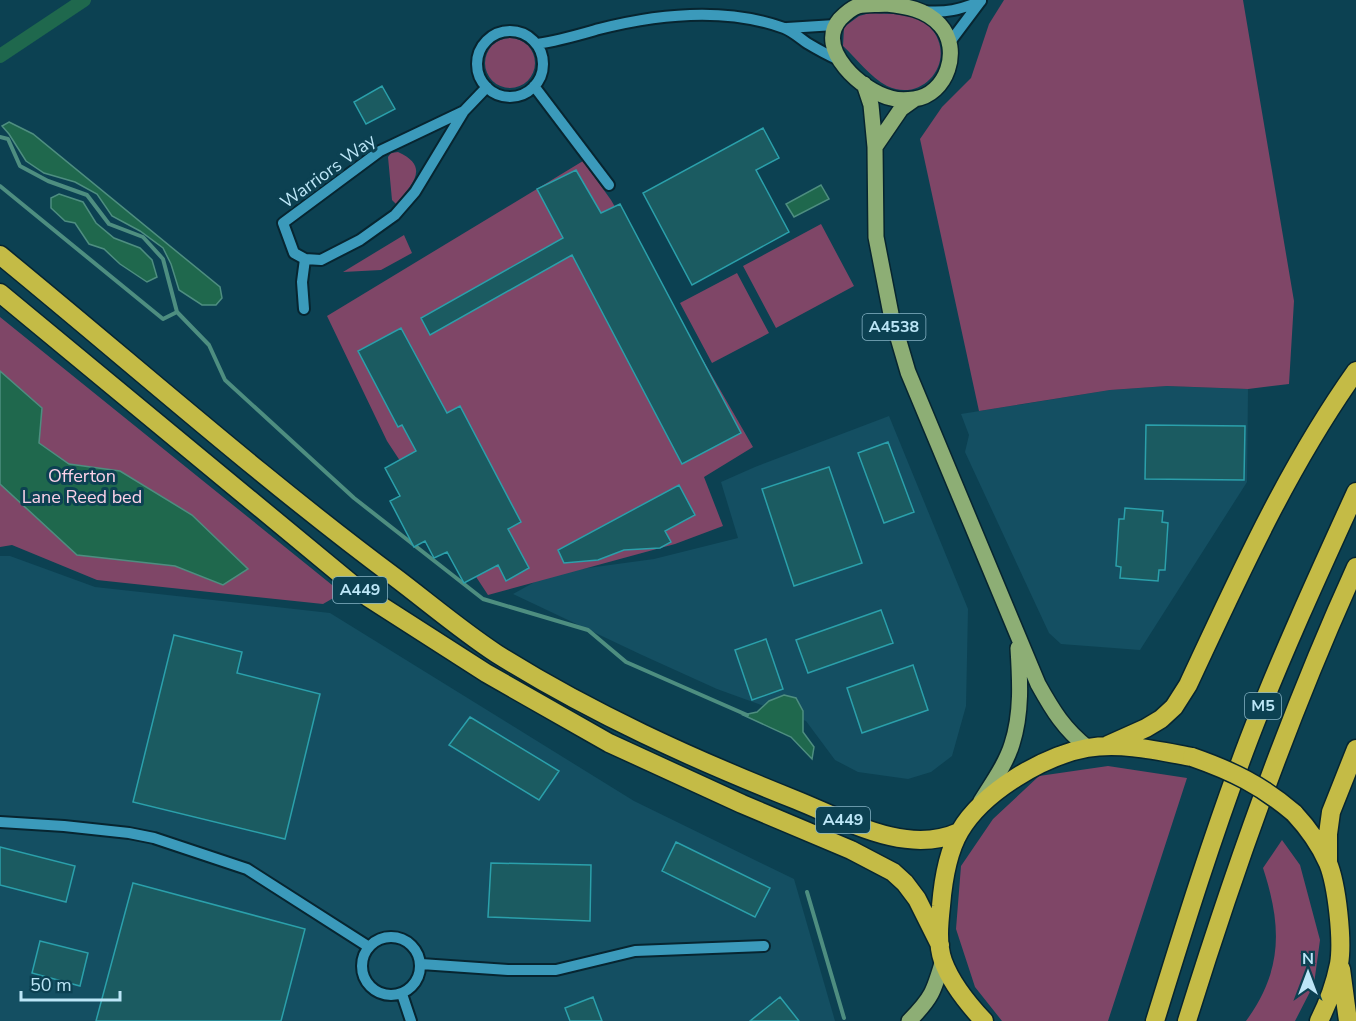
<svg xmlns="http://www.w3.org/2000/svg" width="1356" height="1021" font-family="'Nunito Sans',sans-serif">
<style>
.built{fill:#144f62}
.green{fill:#7f4667}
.water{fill:#1f684d;stroke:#4e8e80;stroke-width:1.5}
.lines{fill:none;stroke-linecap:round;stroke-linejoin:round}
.stream{stroke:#4e8e80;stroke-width:4}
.canal{stroke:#1f684d;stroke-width:14}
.building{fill:#1b5b61;stroke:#2ba0ab;stroke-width:1.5}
.minor-casing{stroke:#072530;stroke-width:14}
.major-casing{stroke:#072530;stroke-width:18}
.highway-casing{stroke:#072530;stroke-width:21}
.minor{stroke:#3b9abb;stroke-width:10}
.major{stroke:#8dae75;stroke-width:15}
.highway{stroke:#c4bb46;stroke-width:18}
.highway-bridge-casing{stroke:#072530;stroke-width:21;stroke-linecap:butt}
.highway-bridge{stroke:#c4bb46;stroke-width:18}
.labels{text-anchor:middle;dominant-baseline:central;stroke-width:6;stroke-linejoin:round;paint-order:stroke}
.shield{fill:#0c4152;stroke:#87b4c6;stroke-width:1.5}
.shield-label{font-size:16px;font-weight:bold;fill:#bce6f7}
.street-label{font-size:18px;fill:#bce6f7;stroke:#0c4152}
.park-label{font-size:18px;fill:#fbd2e8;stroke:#0c4152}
</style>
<rect width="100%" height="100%" fill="#0c4152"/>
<path class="built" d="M1167 386 1248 389 1247 482 1140 650 1061 644 1049 633 965 452 969 435 961 414 1110 390Z
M889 416 968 609 966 706 952 756 931 772 908 779 858 772 835 760 806 721 717 689 642 655 513 594 551 573 654 559 738 538 721 482 755 467Z
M0 556H10L95 587 330 613 634 801 794 879 835 1021H0Z"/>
<path class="green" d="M1004 0H1243L1294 301 1289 384 1248 389 1167 386 1110 390 979 411 920 139 942 107 971 78 989 24Z
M870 13C884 14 911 13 924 20 925 21 930 27 930 27 959 59 924 104 887 86 870 77 857 59 843 46L844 27 859 16Z
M485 63a25 25 0 1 1 50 0a25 25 0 1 1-50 0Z
M398 152C431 167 412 184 396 204L392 200 388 157 391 153Z
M583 161 611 200 753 447 704 477 723 526 675 544 488 595 387 441 327 316Z
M821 224 854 286 776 328 743 266Z
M404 235 412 253 381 270 343 272Z
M737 273 769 333 712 363 680 303Z
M0 317 342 593 323 604 97 580 12 545 0 547Z
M1108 766 1187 778 1108 1021H1002L975 987 956 929 961 866 993 819 1039 776Z
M1282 840 1300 865 1320 940 1314 984 1295 1021H1246C1283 970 1282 926 1263 868Z"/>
<path class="water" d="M9 122 33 134 220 287 222 298 216 305H202L179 290 171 264 163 248 140 231 112 216 97 194 75 182 44 173 26 161 9 134 2 126Z
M821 185 829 199 794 217 786 204Z
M59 194 83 202 96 223 114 238 140 248 152 260 157 277 147 282 120 264 104 249 89 244 75 223 65 221 51 208V198Z
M0 371 42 408 39 443 69 464 120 471 192 515 248 569 223 585 175 566 77 555 0 484Z
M784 695 796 698 803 711V732L814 747 812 759 791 737 743 715 757 712 769 701Z"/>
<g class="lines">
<path class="stream" d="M0 137 8 139 20 166 48 181 87 195 109 224 143 237 163 259 177 312 209 345 225 380 354 498 483 599 588 630 626 662 747 715
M0 186 163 319 177 312
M807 892 844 1018"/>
<path class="canal" d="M0 56 84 0"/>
</g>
<path class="building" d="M382 86 395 109 366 124 354 102Z
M763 128 779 158 756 170 789 232 692 285 643 193Z
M576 170 601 213 620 204 741 433 682 464 572 255 430 335 421 318 563 238 537 189Z
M401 328 447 413 460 406 521 522 508 529 529 568 506 581 498 565 464 583 447 552 434 558 425 541 414 547 390 501 400 496 385 468 416 451 402 425 398 427 358 351Z
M1146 425 1245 426 1244 480 1145 479Z
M888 442 914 512 884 523 858 453Z
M829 467 862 563 794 586 762 489Z
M679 485 695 515 665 531 671 542 660 548 624 550 598 560 564 563 558 550Z
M1125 508 1163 511 1162 522 1168 523 1165 570H1159L1158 581 1120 578 1121 567 1116 566 1119 519H1124Z
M881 610 893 643 808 673 796 640Z
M174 635 242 652 237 673 320 694 285 839 133 802Z
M766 639 783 689 752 700 735 650Z
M913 665 928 710 862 733 847 688Z
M470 717 559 771 539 800 449 745Z
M676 842 770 888 755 917 662 871Z
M0 847 75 866 66 902 0 885Z
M491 863 591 865 590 921 488 917Z
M133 883 305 929 281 1021H96Z
M40 941 88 953 80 986 32 973Z
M593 997 602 1021H570L565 1008Z
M780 997 799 1021H750Z"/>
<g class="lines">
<g class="minor-casing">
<path id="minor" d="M923 11C946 13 960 10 981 1
M787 28 835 25
M477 64a33 33 0 1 1 66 0a33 33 0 1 1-66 0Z
M950 42 980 2
M537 44C558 41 578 35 599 29 658 14 726 7 784 28 792 31 800 38 807 43 817 49 828 55 839 60
M534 86 609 185
M464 111 380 151 283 223 294 253 305 259 321 260 360 240 395 215 415 192 464 111 487 87
M304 309 302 282 305 259
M0 822 64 826 129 833 154 838 247 869 369 947
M362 966a29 29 0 1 1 58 0a29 29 0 1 1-58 0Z
M421 964 508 970H556L635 951 764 946
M402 994 411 1021"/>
</g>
<g class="major-casing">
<path id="major" d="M886 4C905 6 926 9 940 25 962 49 947 95 914 99 907 100 897 100 891 98 863 92 814 49 840 19 845 14 851 8 858 6 866 4 877 5 886 4Z
M864 84 871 105 875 147 876 237 891 314 908 372 1038 684C1053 711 1064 729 1088 748
M875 147 901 109 915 99
M981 801C992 783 1006 764 1012 744 1022 713 1020 680 1018 648
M909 1021C932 998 934 991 943 960"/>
</g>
<g class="highway-casing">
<path id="highway" d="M0 255C132 363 259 476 396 578 429 603 462 631 497 654 591 713 693 759 796 800 846 820 906 856 959 832
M0 293 369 598 486 673 609 743 742 804 851 850 893 872 905 883 917 899 940 945
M1108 745 1146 728 1161 719 1174 707 1188 685C1238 578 1287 468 1356 371
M1294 813C1307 827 1320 845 1328 863 1337 885 1343 941 1339 964 1335 984 1328 1003 1319 1021
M1328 862V834L1331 812 1356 749
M1341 969 1348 1021
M984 1021C968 1004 951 983 943 961 937 944 939 924 941 906 943 881 947 853 960 831 983 792 1043 756 1087 748 1121 742 1159 751 1192 757
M1155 1021C1184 927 1214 831 1249 739 1281 656 1319 573 1356 492
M1187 1021C1235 867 1289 714 1356 567"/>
</g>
<use href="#minor" class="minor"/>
<use href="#major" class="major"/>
<use href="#highway" class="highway"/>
<g class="highway-bridge-casing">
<path id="highway-bridge" d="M1192 757C1232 771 1261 785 1294 813"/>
</g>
<use href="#highway-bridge" class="highway-bridge"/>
</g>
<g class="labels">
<g class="shield">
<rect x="862.5" y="314" width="63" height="26" rx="4.5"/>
<rect x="333" y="577" width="54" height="26" rx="4.5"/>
<rect x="1245" y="693" width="36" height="26" rx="4.5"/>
<rect x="816" y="807" width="54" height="26" rx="4.5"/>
</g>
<g class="shield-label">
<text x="894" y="327">A4538</text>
<text x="360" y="590">A449</text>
<text x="1263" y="706">M5</text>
<text x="843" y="820">A449</text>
</g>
<g class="street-label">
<text transform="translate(328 171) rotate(-36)">Warriors Way</text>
</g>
<g class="park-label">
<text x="82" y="476">Offerton<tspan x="82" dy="21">Lane Reed bed</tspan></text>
</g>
</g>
<g transform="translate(1308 973)" stroke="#0c4152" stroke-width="4.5" paint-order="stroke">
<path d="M0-4.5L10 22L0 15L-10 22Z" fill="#bce6f7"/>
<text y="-9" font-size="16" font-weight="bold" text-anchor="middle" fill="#bce6f7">N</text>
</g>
<path d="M21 991v9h99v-9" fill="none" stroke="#bce6f7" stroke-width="3"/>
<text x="30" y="991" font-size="18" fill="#bce6f7" stroke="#0c4152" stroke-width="4.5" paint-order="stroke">50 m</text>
</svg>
